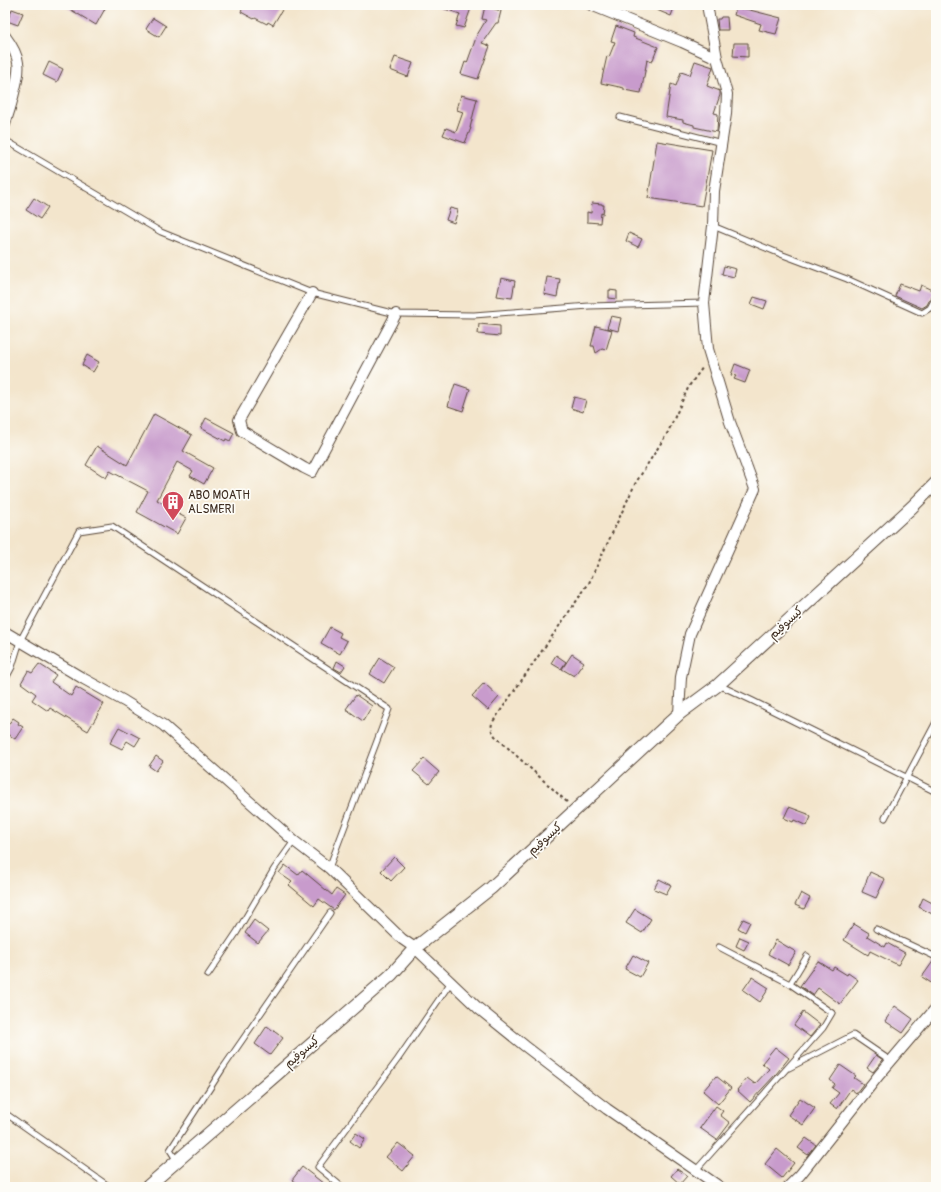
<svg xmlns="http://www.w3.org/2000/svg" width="941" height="1192" font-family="Pangolin,'Playpen Sans Arabic',sans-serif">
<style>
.building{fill:#c89bcc}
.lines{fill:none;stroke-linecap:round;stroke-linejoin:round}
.service-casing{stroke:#574638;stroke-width:7}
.minor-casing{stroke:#574638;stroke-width:12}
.tertiary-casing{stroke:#574638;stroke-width:14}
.path{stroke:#574638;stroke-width:2;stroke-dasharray:3 3;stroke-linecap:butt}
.service{stroke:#fff;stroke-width:5}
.minor{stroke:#fff;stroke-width:10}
.tertiary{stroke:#fff;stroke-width:12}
.labels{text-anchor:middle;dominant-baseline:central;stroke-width:3.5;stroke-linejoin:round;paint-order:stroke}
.poi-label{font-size:12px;fill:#3b2a1e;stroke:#fdfcf7;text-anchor:start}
.street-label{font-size:12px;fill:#3b2a1e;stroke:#fdfcf7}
</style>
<rect width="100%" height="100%" fill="#fdfcf7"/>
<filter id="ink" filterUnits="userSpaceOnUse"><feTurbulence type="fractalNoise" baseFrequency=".025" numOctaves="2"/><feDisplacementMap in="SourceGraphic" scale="8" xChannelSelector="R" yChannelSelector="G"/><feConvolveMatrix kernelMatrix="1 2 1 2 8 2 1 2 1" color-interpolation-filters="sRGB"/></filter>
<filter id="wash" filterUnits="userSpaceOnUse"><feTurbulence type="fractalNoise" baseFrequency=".012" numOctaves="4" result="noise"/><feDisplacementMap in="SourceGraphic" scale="16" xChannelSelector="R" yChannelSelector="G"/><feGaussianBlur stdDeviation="0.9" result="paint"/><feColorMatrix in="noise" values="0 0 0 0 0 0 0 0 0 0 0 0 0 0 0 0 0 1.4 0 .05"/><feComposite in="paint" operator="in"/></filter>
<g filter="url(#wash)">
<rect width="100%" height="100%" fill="#f3e5cc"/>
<g id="blocks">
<path class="building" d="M63 5H107L96 25Z
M244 5H281L279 8 282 10 273 25 268 22 267 24 255 18 254 19 241 12Z
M439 5H462L471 8 464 28 456 26 460 14 439 7Z
M645 5H675L671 16Z
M485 6 501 11 498 23H496L482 43 490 46 478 79 461 74 465 62 467 63 477 35 486 20 482 19Z
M736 8 742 9V8L781 18 776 34 759 30 761 24 734 15Z
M12 9 23 13 18 25 7 21Z
M721 17H727L728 30H718L717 19H720Z
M153 18 166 26 159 37 146 29Z
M616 26 634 33 633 37 658 47 652 62 647 60 641 93 624 90V88L601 83 607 56 609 57 615 42 611 41Z
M734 43H748V57L733 56Z
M395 57 413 63 408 77 390 70Z
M695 61 713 67 707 86 720 91V95L714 113 718 114 717 132 694 127V125L683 122V120L666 117 671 84 676 86 681 72 690 75Z
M49 62 63 69 57 82 43 75Z
M461 95 477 99 470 128H471L465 143 443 135 446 128 456 132 463 112 457 110Z
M657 141 712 150 702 206 648 198Z
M34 198 48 207 40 219 26 210Z
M592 203 602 204V205H604L603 214 601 213 600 223 587 222V212L591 213Z
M450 208 458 210 454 223 446 220Z
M629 233 642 239 638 247 626 241Z
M724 266 736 269 734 277 722 274Z
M547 277 560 279 557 297 544 294Z
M501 278 515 281 512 298 497 296Z
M900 284 919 291 921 285 934 291 927 305 922 308 895 296Z
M609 290 617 291V299L609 298Z
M754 297 767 301 764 309 751 304Z
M611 316 621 318 618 331 607 328Z
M479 324 500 326V336L478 334Z
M596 326 612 330 606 350 602 349 596 353 594 346H591Z
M87 355 99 362 93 372 82 365Z
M735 364 750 370 745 383 734 379 736 376 731 375Z
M455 384 470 389 463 411 448 406Z
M574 397 586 400 583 412 571 408Z
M154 414 192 435 183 451 213 468 204 484 190 476 193 471 177 462 157 500 166 505 165 507 186 518 177 534 137 512 148 491 110 471 106 478 86 465 97 446 127 465Z
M206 418 234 433 230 441 226 439 225 441 201 428Z
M330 627 341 633 339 637 347 641 340 654 321 643Z
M572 654 584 662 574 676 562 669Z
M556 655 566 662 561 669 551 663Z
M380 658 394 667 384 683 370 674Z
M337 661 345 666 341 672 334 668Z
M39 664 56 675 51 682 71 696 76 687 104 704 88 731 50 708 48 711 32 700 36 694 21 683 28 671 32 673Z
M484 683 499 697 488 710 472 696Z
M356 695 372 706 363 721 346 709Z
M13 718 19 722 18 724 23 727 15 739 5 732V729Z
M119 727 140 738 135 746 127 741 122 749 110 743Z
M156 756 163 761 156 771 149 766Z
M424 759 439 772 429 784 413 771Z
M789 807 808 814V815L811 817 807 826 794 820 793 822 784 818Z
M394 857 404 867 391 881 381 871Z
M285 865 298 875 302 870 332 895 336 889 345 895 334 910 319 899 314 906 289 885 292 882 279 873Z
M870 872 885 879 876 898 862 892Z
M659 879 671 885 666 894 654 889Z
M801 893 810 898 804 909 795 905Z
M923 898 936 905V916L919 907Z
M635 909 651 919 642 933 626 923Z
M743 919 750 922 745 932 738 928Z
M254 920 268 931 258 943 245 933Z
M854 924 869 933 867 936 885 947 887 943 905 953 898 965 870 951 868 955 844 940Z
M740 937 749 941 744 950 736 946Z
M776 940 796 952 788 965 768 954Z
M633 955 648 963 640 977 625 969Z
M934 960 936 961V986L922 977Z
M818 961 832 970 834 967 847 975 848 973 858 980 840 1004 818 988 813 995 800 986Z
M752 977 769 988 760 1002 743 990Z
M895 1006 913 1019 903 1033 885 1021Z
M803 1012 820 1025 810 1037 794 1025Z
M267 1026 283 1038 270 1055 255 1044Z
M775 1047 789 1058 776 1074 750 1102 737 1090 747 1078 755 1084 769 1069 762 1063Z
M876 1055 883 1060 873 1072 867 1068Z
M840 1065 856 1076 854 1078 863 1084 856 1093 851 1089 837 1109 830 1104 839 1093 832 1088 835 1084 830 1080Z
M716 1076 731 1088 718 1104 703 1091Z
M800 1098 815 1108 803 1125 788 1115Z
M716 1106 723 1111 720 1115 730 1123 717 1140 700 1128Z
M356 1133 365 1139 359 1148 350 1141Z
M806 1138 816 1145 808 1155 798 1148Z
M398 1143 415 1156 403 1171 386 1157Z
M777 1149 794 1163 782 1178 765 1164Z
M302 1167 328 1187H301L292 1180Z
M677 1169 687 1176 680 1184 671 1176Z"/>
</g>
</g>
<g filter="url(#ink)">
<use href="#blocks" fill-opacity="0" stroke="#574638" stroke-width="1"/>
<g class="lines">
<g class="service-casing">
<path id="service" d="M620 117 722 143
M5 140 161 232 312 293 396 314 474 315 589 306 704 303
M713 226 783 255 847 279 922 313 930 308 936 297
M5 680 12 667 20 641 79 531 112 526 389 709 329 868
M719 685 753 701 936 792
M885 818 936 722
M876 929 936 957
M208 975 237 932 274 869 294 841
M790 984 807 956
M789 1068 853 1035 891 1061
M5 1113 110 1187
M177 1161 170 1150 223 1068 330 913
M696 1170 823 1028 832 1013 790 984 719 947
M342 1187 318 1167 398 1059 451 982"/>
</g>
<g class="minor-casing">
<path id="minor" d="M591 5 682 42 717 58
M5 36C23 60 20 69 13 97 11 106 8 115 5 124
M312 293 239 420 242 431 304 468 312 472 396 314
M5 632 84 679 124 701 163 725 294 841 329 868 402 939 415 948 478 1008 525 1046 607 1109 720 1187
M679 714 681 677 690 634 755 489 730 422 708 349 704 303 713 226 714 191 726 114 727 94 717 58 707 5
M788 1187 800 1175 879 1075 936 1008"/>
</g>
<g class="tertiary-casing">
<path id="tertiary" d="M147 1187 391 975 415 948 491 888 679 714 718 685 912 507 936 483"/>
</g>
<path class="path" d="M567 802 495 736 491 729 492 723 589 583 635 484 668 432 689 386 703 367"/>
<use href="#service" class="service"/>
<use href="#minor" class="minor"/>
<use href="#tertiary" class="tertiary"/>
</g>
</g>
<defs>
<g id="building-pin" transform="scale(1.15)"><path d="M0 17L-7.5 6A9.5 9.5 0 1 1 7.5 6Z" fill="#d1495b" stroke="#fdfcf7"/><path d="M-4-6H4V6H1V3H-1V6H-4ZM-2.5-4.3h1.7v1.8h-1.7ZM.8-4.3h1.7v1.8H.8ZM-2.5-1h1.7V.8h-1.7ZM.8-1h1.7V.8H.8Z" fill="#fff"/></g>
</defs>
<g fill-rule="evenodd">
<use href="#building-pin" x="173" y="502"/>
</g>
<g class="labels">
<g class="poi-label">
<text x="188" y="495">ABO MOATH<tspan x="188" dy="14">ALSMERI</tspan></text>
</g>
<g class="street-label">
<text transform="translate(786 623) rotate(-43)">كيسوفيم</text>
<text transform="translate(545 839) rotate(-43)">كيسوفيم</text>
<text transform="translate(302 1052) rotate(-41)">كيسوفيم</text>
</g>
</g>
<rect width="941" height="1192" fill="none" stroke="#fdfcf7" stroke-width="20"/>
</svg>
